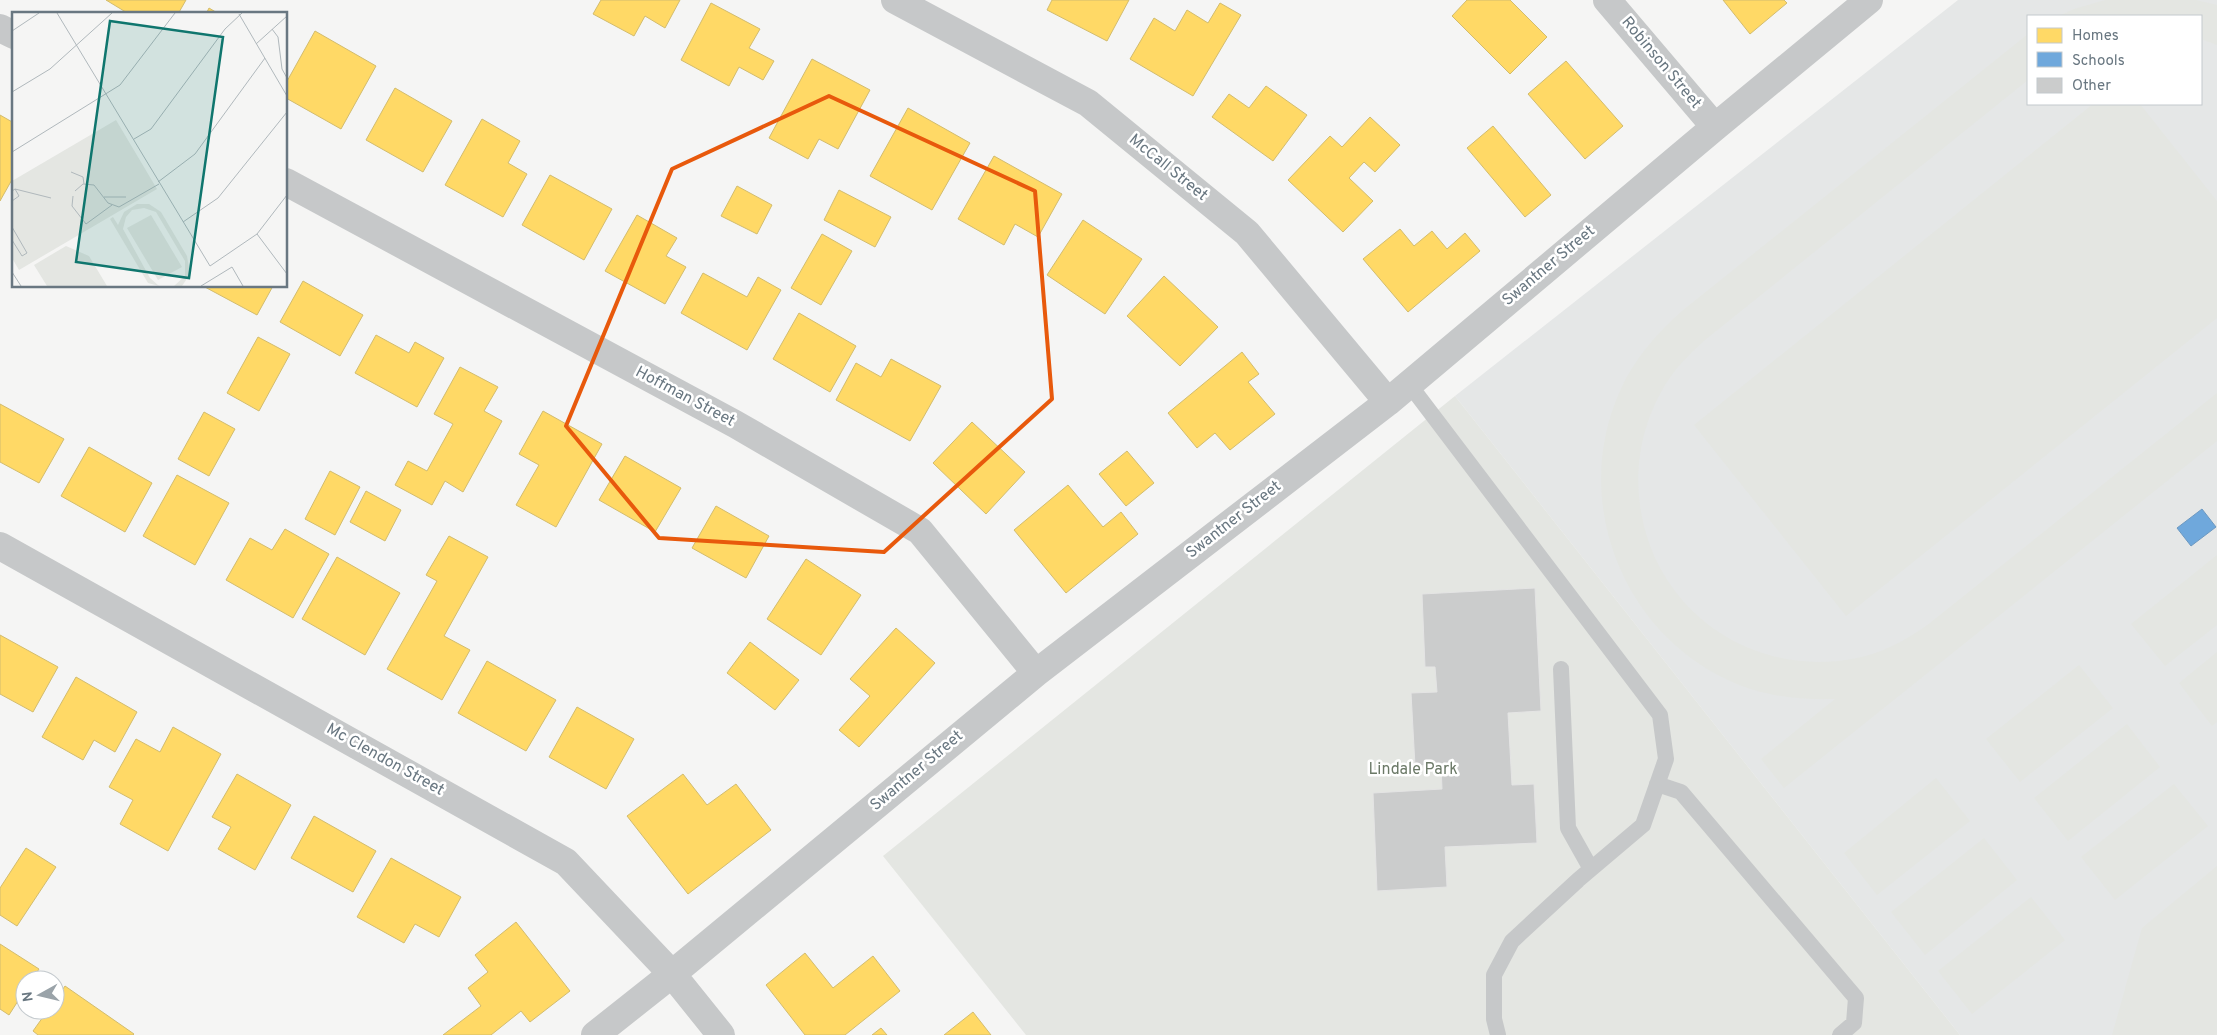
<svg xmlns="http://www.w3.org/2000/svg" width="2217" height="1035" font-family="Overpass,sans-serif">
<style>
.built{fill:#e5e7e7;fill-rule:evenodd}
.green{fill:#e4e6e2}
.homes{fill:#ffd966;stroke:#d2bc6e}
.schools{fill:#6fa8dc;stroke:#6d99c1}
.building{fill:#cbcccc;stroke:#e4e4e4}
.lines{fill:none;stroke-linecap:round;stroke-linejoin:round}
.service{stroke:#c6c8c9;stroke-width:16}
.minor{stroke:#c6c8c9;stroke-width:28}
.marked{fill:none;stroke:#e8590c;stroke-width:4;stroke-linejoin:round}
.labels{text-anchor:middle;dominant-baseline:central;stroke-width:5;stroke-linejoin:round;paint-order:stroke}
.street-label{font-size:16px;fill:#697781;stroke:#fff}
.park-label{font-size:16px;fill:#6b7967;stroke:#fff}
.inset-road{fill:none;stroke:#b0b8bc;stroke-width:1}
.view{fill:#0f766e;fill-opacity:0.15;stroke:#0f766e;stroke-width:2.5}
.inset-edge{fill:none;stroke:#697781;stroke-width:2.5}
</style>
<rect width="100%" height="100%" fill="#f5f5f4"/>
<path class="built" d="M1958 0H2217V1035H1960L1455 396ZM2028 16H2201V104H2028Z"/>
<path class="green" d="M2105 0H2196L2217 5V45L2201 39V16H2059L2074 9Z
M2028 34V80L1705 340C1691 353 1677 366 1667 382 1644 418 1634 462 1640 505 1654 609 1749 677 1852 659 1881 654 1907 640 1930 623L2217 393V441L1784 788 1761 759 1835 699C1798 700 1761 696 1728 680 1621 630 1571 499 1620 391 1634 359 1656 334 1682 311Z
M2093 104H2140L2217 201V318L1846 616 1694 425Z
M1455 396 1960 1035H1026L883 856Z
M2217 555V625L2165 666 2131 624Z
M2217 652V722L2212 726 2179 683Z
M2079 665 2113 708 2020 782 1986 739Z
M2127 724 2160 767 2068 841 2034 798Z
M1936 778 1970 821 1877 895 1844 853Z
M2174 784 2208 826 2115 900 2081 857Z
M1984 838 2017 880 1925 955 1891 912Z
M2217 866V1035H2112L2142 928Z
M2031 897 2065 940 1972 1014 1938 971Z"/>
<path class="homes" d="M106 0H186L178 14H129Z
M601 0H680L665 28 645 16 634 36 593 14Z
M1052 0H1129L1107 41 1047 10Z
M1467 0H1510L1547 37 1510 74 1452 16Z
M1723 0H1784L1787 3 1750 34Z
M711 3 760 29 749 48 774 61 763 80 739 67 729 86 681 60Z
M1220 3 1241 15 1193 96 1130 59 1154 18 1175 31 1187 10 1208 23Z
M209 8 219 14H206Z
M315 31 376 66 341 129 286 98V83Z
M812 59 870 90 838 149 819 139 808 159 769 138Z
M1566 61 1623 126 1585 159 1528 94Z
M1266 86 1307 115 1273 161 1212 117 1229 94 1249 108Z
M395 88 452 121 423 172 366 140Z
M908 108 970 143 932 210 870 176Z
M0 115 14 123V176L0 201Z
M1370 117 1400 145 1375 172 1364 162 1349 178 1373 201 1343 232 1288 180 1330 136 1342 147Z
M482 119 520 141 508 163 527 174 503 217 445 185Z
M1493 126 1551 195 1525 217 1467 148Z
M994 156 1062 194 1038 237 1015 224 1004 245 958 219Z
M550 175 612 209 584 260 522 225Z
M737 186 772 205 757 234 721 216Z
M839 190 891 217 875 247 824 220Z
M637 215 677 238 666 256 686 267 665 304 605 271Z
M1083 220 1142 259 1105 314 1047 275Z
M1400 229 1414 246 1432 231 1447 249 1465 233 1480 251 1408 312 1363 259Z
M822 234 852 251 821 305 791 288Z
M703 273 747 297 758 277 781 290 747 350 681 313Z
M1164 276 1218 327 1180 366 1127 316Z
M303 281 363 315 340 356 280 322Z
M203 286H273L257 315Z
M799 313 856 346 830 392 773 359Z
M376 335 409 353 415 342 444 358 417 407 355 373Z
M258 337 290 354 259 411 227 393Z
M1242 352 1259 374 1248 382 1275 414 1230 450 1215 433 1197 448 1168 413Z
M891 359 941 386 910 441 836 400 856 363 881 377Z
M460 367 498 387 484 411 502 421 463 492 445 481 432 505 395 485 408 461 427 471 453 424 434 414Z
M0 404 64 439 39 483 0 462Z
M543 411 602 444 556 527 516 505 539 465 519 454Z
M204 412 235 429 209 476 178 459Z
M972 422 1025 472 986 514 933 463Z
M89 447 152 483 125 532 61 496Z
M1127 451 1154 483 1126 506 1099 474Z
M625 456 681 488 655 532 599 500Z
M330 471 360 487 335 535 305 519Z
M177 475 229 503 195 565 143 536Z
M1068 485 1103 527 1121 512 1138 534 1066 593 1014 530Z
M366 491 401 510 385 541 350 522Z
M716 506 769 536 746 578 692 548Z
M285 529 329 554 293 618 226 580 250 538 272 550Z
M449 536 488 557 444 636 470 650 442 700 387 669 437 581 426 575Z
M337 557 400 593 365 655 302 619Z
M806 559 861 595 821 655 767 619Z
M896 628 935 663 859 747 839 730 870 696 850 679Z
M0 635 58 667 33 712 0 694Z
M750 642 799 680 775 710 727 673Z
M487 661 556 700 526 751 458 713Z
M76 677 137 712 115 752 94 740 83 760 42 737Z
M577 707 634 739 606 789 549 757Z
M173 727 221 754 168 851 120 824 133 800 109 787 136 739 160 752Z
M237 774 291 805 255 870 218 849 231 827 212 817Z
M683 774 707 805 736 784 771 830 688 894 627 816Z
M314 816 376 851 353 892 291 858Z
M26 848 56 867 17 926 0 915V888Z
M391 858 461 897 439 937 415 924 404 943 357 917Z
M516 922 570 991 530 1022 521 1011 491 1035H443L481 1006 468 988 488 972 475 955Z
M0 944 39 969 32 980H25V990L9 1015 0 1009Z
M805 953 833 988 873 956 900 991 845 1035H805L766 985Z
M65 986 134 1034 133 1035H38L33 1031 48 1010H55V1001Z
M973 1012 991 1035H944Z
M881 1028 887 1035H872Z"/>
<path class="schools" d="M2202 509 2216 527 2191 546 2177 528Z"/>
<path class="building" d="M1535 588 1541 711 1508 713 1512 785 1534 784 1537 843 1445 847 1447 887 1377 891 1373 793 1442 789 1441 765 1415 766 1411 693 1437 692 1435 667H1425L1422 594Z"/>
<g class="lines">
<path class="service" d="M1409 384 1660 715 1666 759 1643 825 1578 880 1512 941 1494 975V1019L1498 1035
M1561 669 1568 828 1591 869
M1657 784 1681 792 1856 998 1854 1023 1840 1035"/>
<path class="minor" d="M895 0 1088 103 1247 233 1388 402
M1607 0 1715 127
M0 28 14 35
M286 182 735 424 920 531 1036 673
M0 546 566 862 672 974 721 1035
M595 1035 672 974 1036 673 1388 402 1715 127 1869 0"/>
</g>
<path class="marked" d="M829 96 1035 191 1052 399 884 552 659 538 566 426 672 169Z"/>
<g class="labels">
<g class="street-label">
<text transform="translate(1661 63) rotate(50)">Robinson Street</text>
<text transform="translate(1168 168) rotate(39)">McCall Street</text>
<text transform="translate(1549 266) rotate(-40)">Swantner Street</text>
<text transform="translate(685 397) rotate(28)">Hoffman Street</text>
<text transform="translate(1234 520) rotate(-38)">Swantner Street</text>
<text transform="translate(385 760) rotate(29)">Mc Clendon Street</text>
<text transform="translate(917 771) rotate(-40)">Swantner Street</text>
</g>
<g class="park-label">
<text x="1413" y="770">Lindale Park</text>
</g>
</g>
<g transform="translate(12 12)">
<rect width="275" height="275" fill="#f5f5f4"/>
<path d="M104 108 145 177 7 258 0 246V169ZM125 192H137L149 200 175 244 178 262 170 274H162L173 264V249L144 200 132 196 120 198 114 205 111 217 138 266 147 274 136 271 98 207 101 205 106 213 112 200ZM139 203 170 255 146 268 115 216ZM54 234 77 244 95 274H35L22 253Z" fill="#e4e6e2"/>
<path class="inset-road" d="M45 1 198 254 245 222 275 183M227 2 275 84M260 17 266 25 270 57 275 66M0 19 27 1M244 32 275 4M0 80 38 57 100 1M122 127 139 117 213 17 230 1M0 140 108 73 163 1M59 160 71 165 72 172M146 170 183 142 253 46M3 177 39 186M0 179 3 177 7 184 0 189M63 179 71 172 82 173 96 191 107 195 147 172M61 184 60 194 74 212 100 193M92 185H114M171 210 206 186 275 100M0 215 15 241 10 244 0 228M245 222 275 262M0 260 9 274M189 274 220 255 231 274"/>
<path class="view" d="M98 9 211 25 177 266 64 250Z"/>
<rect width="275" height="275" class="inset-edge"/>
</g>
<rect x="2027" y="15" width="175" height="90" fill="#ffffff" stroke="#c3c9cd"/>
<rect x="2037" y="28" width="25" height="15" fill="#ffd966" stroke="#c3c9cd"/>
<text x="2072" y="40" font-size="15" fill="#697781">Homes</text>
<rect x="2037" y="52" width="25" height="15" fill="#6fa8dc" stroke="#c3c9cd"/>
<text x="2072" y="65" font-size="15" fill="#697781">Schools</text>
<rect x="2037" y="78" width="25" height="15" fill="#cbcccc" stroke="#c3c9cd"/>
<text x="2072" y="90" font-size="15" fill="#697781">Other</text>
<g transform="translate(40 995) rotate(262)"><circle r="24" fill="#ffffff" stroke="#c3c9cd"/>
<path d="M0-4L9 19L0 12L-9 19Z" fill="#9aa3a9"/>
<text y="-8" font-size="14" font-weight="bold" text-anchor="middle" fill="#697781">N</text>
</g>
</svg>
